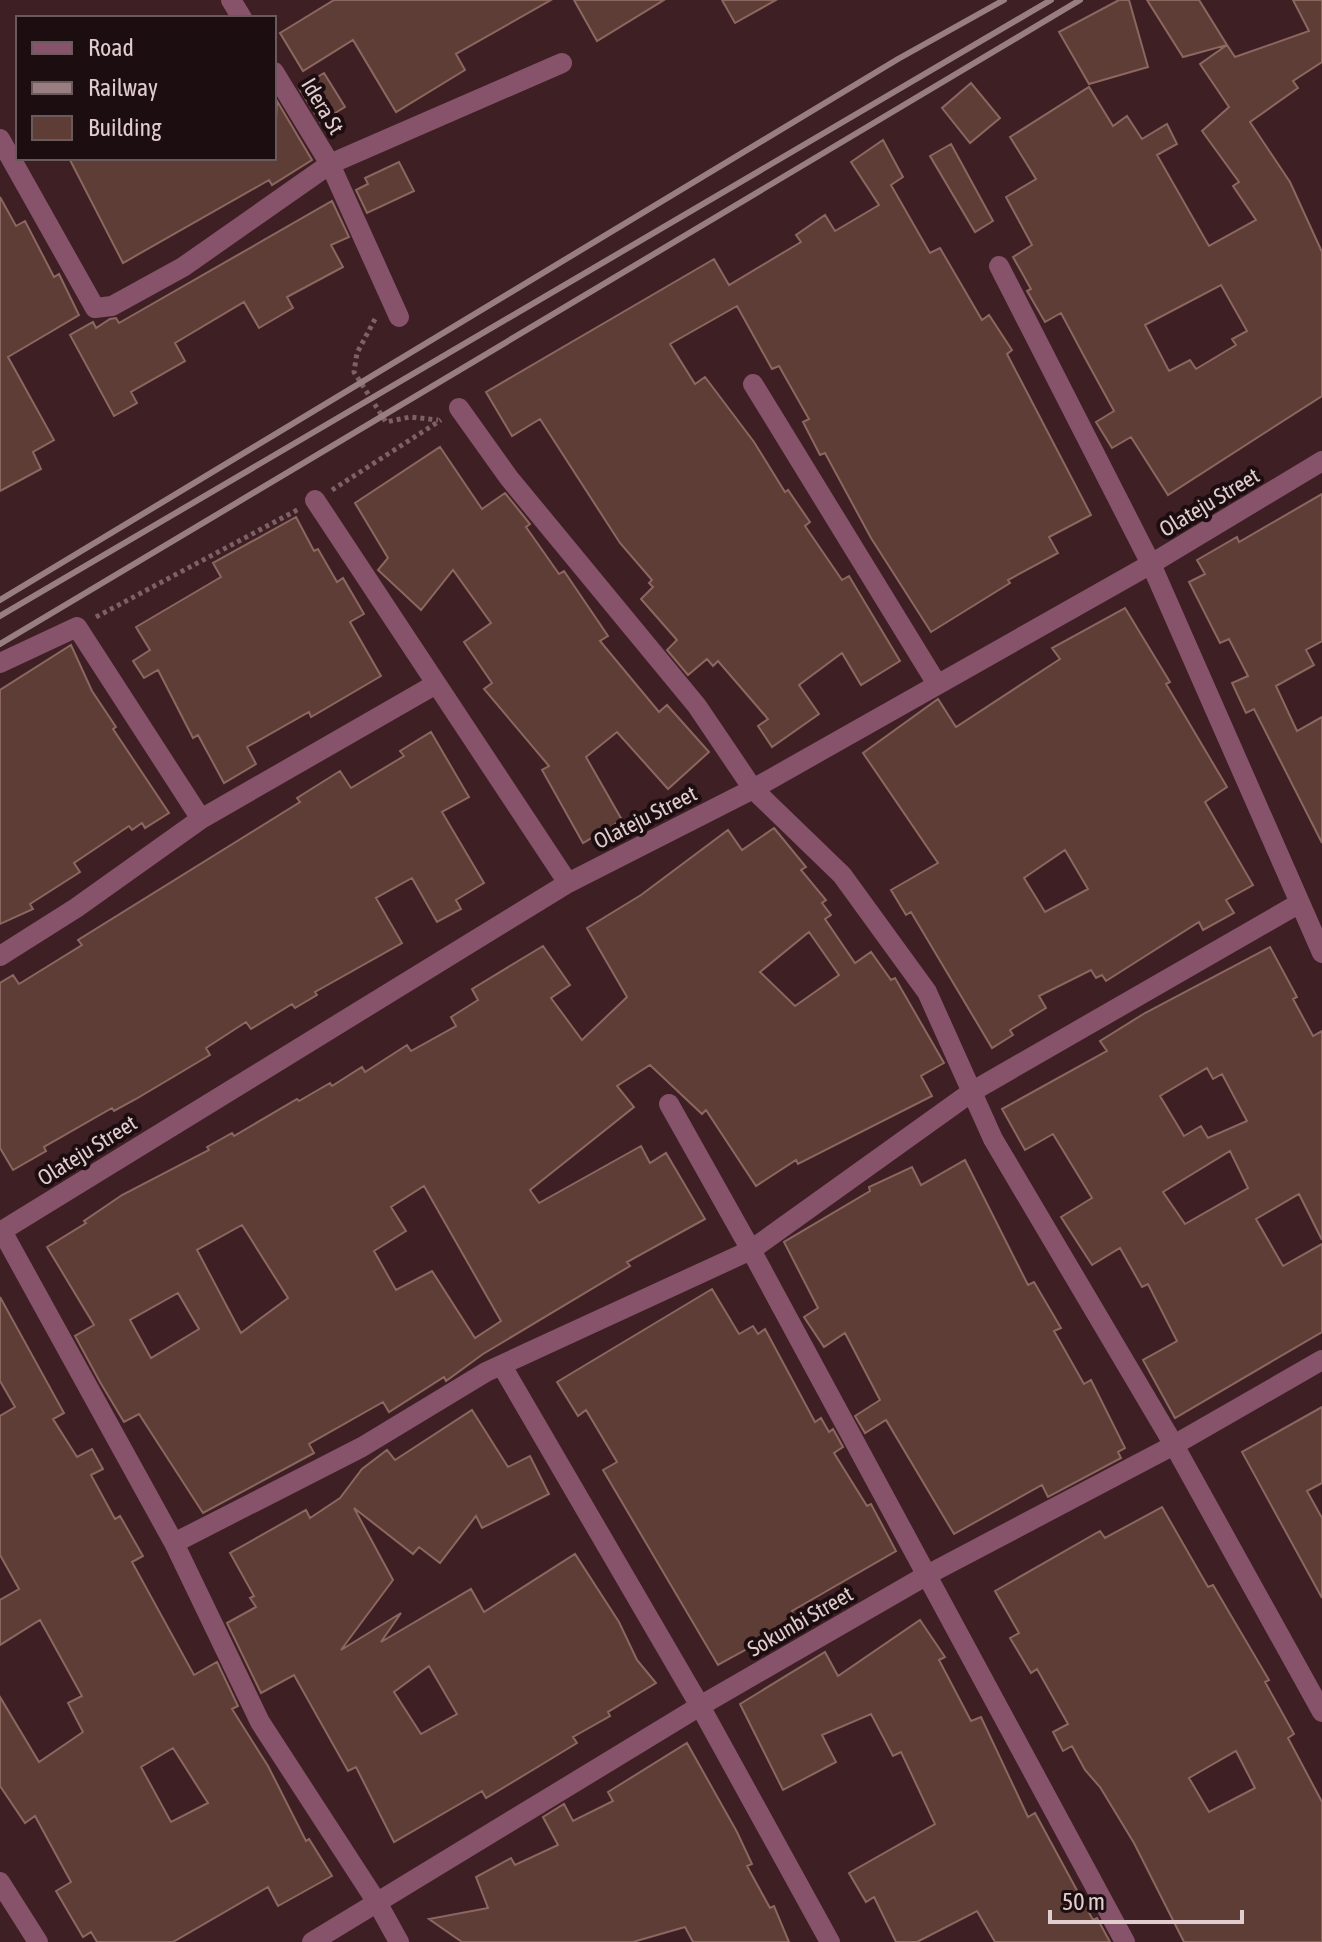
<svg xmlns="http://www.w3.org/2000/svg" width="1322" height="1942" font-family="'Asap Condensed',sans-serif">
<style>
.building{fill:#5e3d36;stroke:#8c6760;stroke-width:2;fill-rule:evenodd}
.lines{fill:none;stroke-linecap:round;stroke-linejoin:round}
.path{stroke:#7c6165;stroke-width:5;stroke-dasharray:4 4;stroke-linecap:butt}
.minor{stroke:#86536a;stroke-width:20}
.tertiary{stroke:#86536a;stroke-width:20}
.rail{stroke:#987e81;stroke-width:6}
.labels{text-anchor:middle;dominant-baseline:central;stroke-width:8;stroke-linejoin:round;paint-order:stroke}
.street-label{font-size:22px;fill:#e1ccce;stroke:#1c0e10}
</style>
<rect width="100%" height="100%" fill="#3e1f24"/>
<path class="building" d="M334 0H551L456 54 465 70 396 112 353 40 303 71 280 33Z
M574 0H664L597 41Z
M722 0H776L735 23Z
M1119 0H1129L1148 67 1089 84 1059 32Z
M1147 0H1199L1227 45 1183 57Z
M1293 0H1322V62L1293 81 1298 88 1250 122 1290 182 1322 252V396L1168 495 1131 437 1112 448 1096 422 1114 411 1085 358 1061 313 1045 322 1027 291 1031 289 1013 257 1032 245 1006 197 1036 179 1010 137 1089 87 1113 126 1127 116 1142 139 1167 124 1177 144 1157 155 1209 246 1256 220 1233 186 1239 182 1202 131 1229 107 1200 64 1227 45 1235 57 1309 31ZM1221 285 1247 331 1232 339 1236 345 1196 369 1190 360 1169 371 1145 325Z
M324 73 345 107 320 122 299 88Z
M971 83 1000 118 970 143 942 108Z
M277 101 312 160 272 185 269 180 123 263 69 158H274Z
M883 140 903 177 891 185 930 253 940 248 982 320 989 315 1012 350 1007 354 1091 515 1049 537 1058 553 1008 580 1010 583 931 632 871 538 825 453 820 455 803 422 809 419 779 366 772 369 737 306 670 344 695 384 705 377 754 442 785 492 788 490 810 522 805 526 842 580 849 576 900 661 861 685 842 653 799 685 819 714 772 747 758 726 768 719 718 661 713 666 707 659 688 675 667 650 677 640 641 599 653 587 649 583 652 580 620 543 540 419 512 436 486 392 714 259 729 285 801 242 796 235 825 215 835 231 879 205 851 162Z
M951 144 993 221 975 232 930 156Z
M399 162 414 191 367 213 356 190 368 184 365 178Z
M0 197 16 226 25 221 54 277 59 274 79 315 8 357 54 440 33 452 41 469 0 491Z
M332 201 349 237 331 245 343 267 287 297 293 308 259 328 244 302 175 343 185 361 131 392 137 403 114 416 70 335 93 322 96 328 110 319 116 318 119 323Z
M440 447 482 509 505 493 530 524 526 527 559 574 564 571 608 636 600 641 659 712 667 705 709 752 668 789 617 732 586 757 622 820 583 843 542 770 549 766 484 689 492 683 464 642 491 623 453 570 421 610 378 570 388 558 355 503Z
M1322 494V641L1306 650 1314 665 1276 686 1297 731 1322 717V843L1254 709 1246 713 1232 683 1248 676 1229 639 1220 643 1189 582 1205 574 1197 560 1237 537 1239 542Z
M296 517 314 551 318 549 337 582 343 578 364 614 350 622 381 676 311 717 309 712 247 747 256 764 224 783 198 735 193 738 158 670 144 678 133 661 150 650 136 627 221 577 213 563Z
M1125 608 1170 682 1166 684 1227 787 1205 802 1253 885 1226 900 1234 913 1203 930 1199 922 1106 981 1102 975 1096 978 1091 970 1039 996 1046 1008 1010 1030 1013 1035 992 1048 911 912 906 915 891 890 938 863 863 753 938 699 956 727 1060 659 1052 648ZM1065 850 1088 889 1045 912 1024 878Z
M71 645 92 691 116 727 113 729 169 813 145 828 142 823 132 830 129 826 74 863 80 872 30 904 33 909 0 924V690Z
M431 732 469 797 442 812 484 883 456 900 461 909 437 922 412 878 376 898 402 943 315 992 317 995 295 1008 292 1004 251 1029 246 1022 206 1048 210 1055 136 1099 114 1111 112 1108 44 1147 46 1151 13 1170 0 1148V983L13 975 19 984 82 945 78 940 300 802 297 798 340 771 351 788 404 756 400 751Z
M774 828 806 867 801 870 826 900 822 903 831 915 825 919 855 963 871 952 891 980 895 978 944 1063 921 1076 932 1096 798 1164 796 1160 756 1186 706 1110 702 1114 650 1065 617 1086 634 1107 530 1190 539 1203 641 1146 650 1163 666 1153 705 1219 627 1262 630 1266 483 1354 446 1381 444 1377 389 1412 383 1402 309 1444 314 1453 203 1513 139 1414 124 1422 100 1382 75 1336 94 1325 47 1247 86 1223 84 1221 122 1195 209 1150 207 1147 232 1133 234 1136 297 1099 299 1101 330 1083 332 1086 362 1067 365 1072 407 1045 411 1051 456 1026 451 1017 478 1000 472 989 543 946 570 985 551 998 582 1040 627 997 587 928 641 895 728 830 742 850ZM809 932 839 975 795 1006 760 972ZM424 1186 501 1321 475 1338 432 1271 396 1290 374 1251 406 1231 391 1207ZM242 1225 288 1298 241 1333 197 1250ZM178 1293 199 1329 151 1358 130 1320Z
M1270 947 1297 997 1293 999 1313 1036 1322 1031V1240L1299 1194 1256 1219 1283 1266 1322 1244V1332L1175 1418 1143 1360 1177 1341 1148 1284 1142 1287 1120 1248 1092 1265 1061 1217 1092 1198 1053 1134 1025 1150 1002 1109 1107 1051 1100 1041 1145 1013ZM1207 1068 1213 1079 1222 1074 1247 1121 1208 1138 1201 1126 1184 1136 1160 1096ZM1230 1151 1248 1188 1185 1224 1163 1192Z
M965 1160 1028 1285 1034 1282 1061 1328 1054 1331 1084 1384 1091 1380 1125 1448 1118 1452 1121 1458 1048 1497 1042 1485 954 1534 886 1420 865 1433 855 1416 880 1400 845 1333 824 1347 804 1317 818 1308 784 1242 870 1191 869 1187 912 1167 921 1185Z
M712 1289 739 1334 753 1326 758 1334 765 1329 815 1422 821 1418 829 1432 833 1429 843 1447 834 1453 867 1506 871 1504 896 1551 792 1611 798 1621 718 1665 603 1470 617 1462 586 1410 578 1416 557 1382Z
M0 1297 64 1413 53 1419 77 1457 92 1449 103 1469 91 1475 115 1519 120 1516 143 1556 132 1562 194 1675 217 1662 238 1706 232 1709 268 1766 306 1841 309 1839 332 1876 278 1906 268 1887 173 1942H97L91 1932 83 1937 56 1891 71 1882 35 1816 25 1823 0 1786V1697L39 1762 83 1732 68 1703 82 1696 40 1620 0 1645V1600L19 1589 0 1555V1416L15 1407 0 1381ZM173 1748 208 1803 171 1822 141 1767Z
M1322 1407V1483L1307 1491 1322 1518V1598L1242 1452Z
M472 1410 508 1467 530 1456 549 1494 482 1528 476 1516 440 1563 419 1547 413 1554 354 1508 393 1580 341 1650 401 1613 381 1642 471 1589 484 1612 575 1554 619 1622 637 1660 656 1683 608 1712 610 1716 573 1737 577 1743 531 1771 486 1798 482 1791 394 1842 356 1767 348 1771 294 1675 261 1693 227 1623 256 1607 250 1598 254 1596 230 1553 306 1510 310 1518 340 1498 362 1469 387 1450 395 1460ZM429 1666 457 1714 421 1734 394 1692Z
M1162 1507 1208 1587 1213 1585 1269 1680 1265 1682 1294 1734 1288 1738 1322 1802V1942H1184L1134 1843 1100 1787 1085 1770 1072 1746 1063 1751 1053 1732 1068 1724 1037 1669 1031 1673 1010 1638 1019 1633 995 1591 1100 1531 1105 1538ZM1236 1751 1255 1788 1209 1812 1189 1778Z
M920 1620 945 1657 939 1660 971 1721 981 1717 1028 1817 1035 1813 1093 1920 1097 1918 1110 1942H995L977 1911 917 1942H896L874 1897 866 1902 849 1873 935 1824 901 1752 893 1756 871 1714 822 1735 836 1762 783 1790 740 1704 825 1652 838 1676Z
M687 1743 737 1832 752 1864 747 1866 770 1908 774 1906 789 1942H693L685 1927 633 1942H462L429 1919 488 1908 476 1877 511 1858 515 1865 558 1845 543 1817 564 1804 573 1821 613 1801 608 1792Z"/>
<g class="lines">
<path class="path" d="M375 319 357 353 354 372 386 422 410 417 438 420
M332 490 441 420
M96 617 299 509"/>
<path class="minor" d="M231 0 242 18
M274 72 330 164 399 317
M0 139 95 308 112 306 183 267 330 164 562 63
M999 266 1151 564 1322 953
M753 384 937 684
M315 500 568 883
M0 663 77 627 201 819
M0 956 76 908 201 819 436 684
M669 1104 751 1250 1125 1942
M2 1231 174 1543 260 1722 378 1904 399 1942
M0 1232 568 883 753 789 1151 564 1322 461
M502 1366 700 1706 830 1942
M174 1543 362 1447 486 1372 751 1250 973 1091 1298 904
M0 1882 38 1942"/>
<path class="tertiary" d="M459 408 509 478 697 706 753 789 842 875 927 992 993 1139 1174 1445 1322 1712
M312 1942 700 1706 927 1575 1174 1445 1322 1360"/>
<path class="rail" d="M0 600 898 59 1004 0
M0 616 1051 0
M0 644 1080 0"/>
</g>
<g class="labels">
<g class="street-label">
<text transform="translate(323 106) rotate(59)">Idera St</text>
<text transform="translate(1209 502) rotate(-31)">Olateju Street</text>
<text transform="translate(645 817) rotate(-27)">Olateju Street</text>
<text transform="translate(87 1150) rotate(-32)">Olateju Street</text>
<text transform="translate(800 1621) rotate(-30)">Sokunbi Street</text>
</g>
</g>
<rect x="16" y="16" width="260" height="144" fill="#1c0e10" stroke="#6b5a5c" stroke-width="2"/>
<rect x="32" y="42" width="40" height="12" fill="#86536a" stroke="#6b5a5c" stroke-width="2"/>
<text x="88" y="56" font-size="24" fill="#e1ccce">Road</text>
<rect x="32" y="82" width="40" height="12" fill="#987e81" stroke="#6b5a5c" stroke-width="2"/>
<text x="88" y="96" font-size="24" fill="#e1ccce">Railway</text>
<rect x="32" y="116" width="40" height="24" fill="#5e3d36" stroke="#6b5a5c" stroke-width="2"/>
<text x="88" y="136" font-size="24" fill="#e1ccce">Building</text>
<path d="M1050 1910v12h192v-12" fill="none" stroke="#e1ccce" stroke-width="4"/>
<text x="1062" y="1910" font-size="24" fill="#e1ccce" stroke="#1c0e10" stroke-width="6" paint-order="stroke">50 m</text>
</svg>
